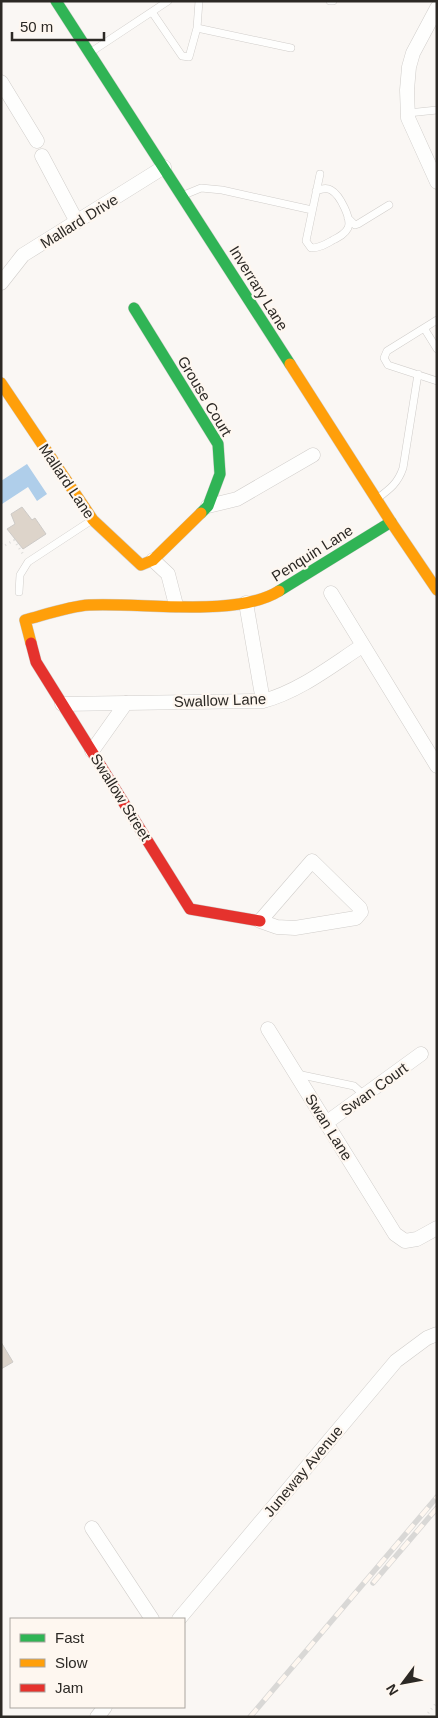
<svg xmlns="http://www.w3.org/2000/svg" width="438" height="1718" font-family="Arial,sans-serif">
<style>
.water{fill:#afceea}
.building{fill:#ddd4ca;stroke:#cdcac7}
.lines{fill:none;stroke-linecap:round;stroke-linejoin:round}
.lane-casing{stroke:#d0cdca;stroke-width:8}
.street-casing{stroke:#d0cdca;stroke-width:15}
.fast-casing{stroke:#d0cdca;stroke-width:12}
.slow-casing{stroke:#d0cdca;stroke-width:12}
.jam-casing{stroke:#d0cdca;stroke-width:12}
.path{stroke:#dfdedc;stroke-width:2.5;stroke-dasharray:1 4;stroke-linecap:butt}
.lane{stroke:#fefefd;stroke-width:7}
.street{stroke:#fefefd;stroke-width:14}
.fast{stroke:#30b455;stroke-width:11}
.slow{stroke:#ff9f0a;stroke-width:11}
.jam{stroke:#e5322d;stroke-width:11}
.rail-casing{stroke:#d9d8d6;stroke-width:5.5}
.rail{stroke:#fef7f0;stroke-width:4;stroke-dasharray:11;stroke-linecap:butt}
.labels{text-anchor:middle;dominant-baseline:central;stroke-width:4.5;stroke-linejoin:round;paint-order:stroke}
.street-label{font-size:15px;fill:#2c2925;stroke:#fef7f0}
</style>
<rect width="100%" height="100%" fill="#faf7f4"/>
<path class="water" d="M27 464 47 494 37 501 28 487 2 504 1 481Z"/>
<path class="building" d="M22 507 32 520 35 518 46 534 23 549 7 529 15 524 11 514Z
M1 1342 13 1362 1 1369Z"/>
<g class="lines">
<g class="lane-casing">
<path id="lane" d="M330 1H333
M152 12 182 56 189 57 197 28 199 1
M197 28 291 48
M91 52 168 1
M408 113 437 110
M316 191C321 189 326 187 331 190 340 195 352 219 348 228 345 234 339 237 333 240 326 244 320 248 311 248L306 241 320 174
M184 195 201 188 222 190 312 210
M348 218 355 225 358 224 389 205
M437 320 387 351 384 358 388 365 437 381
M424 328 437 349
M378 498C390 489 398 483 403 468L418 374
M19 592 20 575 28 562 92 520
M297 1074 354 1086 364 1095"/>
</g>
<g class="street-casing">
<path id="street" d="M437 8 413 53 409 67 407 90 408 118 437 182
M1 82 37 141
M42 156 77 222
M1 283 23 255 164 167
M208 506 237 499 313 455
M153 560 168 574 176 605
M331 593 437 766
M246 603 263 701
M62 704 263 701C300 691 331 666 362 646
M92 751 126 703
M312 861 360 908 361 912 356 918 295 928 277 927 260 921Z
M268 1029 395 1234 405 1241 417 1239 437 1228
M326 1123 421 1054
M92 1528 152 1619
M179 1619 396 1361 427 1338 437 1334
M97 1717 105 1707"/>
</g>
<g class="fast-casing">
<path id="fast" d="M56 1 290 364
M134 308 218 444 220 474 208 506 201 513
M279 591 391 522"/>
</g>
<g class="slow-casing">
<path id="slow" d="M290 364 391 522 437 590
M1 383 93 520 141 565 153 560 201 513
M31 643 25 620C44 615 70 606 89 605 140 602 236 618 279 591"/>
</g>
<g class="jam-casing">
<path id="jam" d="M31 643 36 662 190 909 260 921"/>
</g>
<path class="path" d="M1 544 4 546 14 540 23 554
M425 1717 437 1702"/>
<use href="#lane" class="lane"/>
<use href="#street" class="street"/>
<use href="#fast" class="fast"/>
<use href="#slow" class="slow"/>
<use href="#jam" class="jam"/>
<g class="rail-casing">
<path id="rail" d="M373 1583 437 1508
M250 1717 437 1497"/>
</g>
<use href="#rail" class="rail"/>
</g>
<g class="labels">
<g class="street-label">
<text transform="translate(79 221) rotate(-32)">Mallard Drive</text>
<text transform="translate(259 288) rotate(58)">Inverrary Lane</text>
<text transform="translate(205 396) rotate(59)">Grouse Court</text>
<text transform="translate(67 481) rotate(56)">Mallard Lane</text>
<text transform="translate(312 553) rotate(-32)">Penquin Lane</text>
<text transform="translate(220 700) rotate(-2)">Swallow Lane</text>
<text transform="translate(121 797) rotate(58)">Swallow Street</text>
<text transform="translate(374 1089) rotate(-36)">Swan Court</text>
<text transform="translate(329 1127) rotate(58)">Swan Lane</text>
<text transform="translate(303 1471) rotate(-50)">Juneway Avenue</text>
</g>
</g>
<rect width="438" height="1718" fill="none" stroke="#2c2925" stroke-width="5"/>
<rect x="10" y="1618" width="175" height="90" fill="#fef7f0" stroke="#aaa59f"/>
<rect x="20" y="1634" width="25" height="8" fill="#30b455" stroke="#aaa59f"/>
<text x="55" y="1643" font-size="15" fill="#2c2925">Fast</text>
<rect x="20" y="1659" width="25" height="8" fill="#ff9f0a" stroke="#aaa59f"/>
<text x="55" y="1668" font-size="15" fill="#2c2925">Slow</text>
<rect x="20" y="1684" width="25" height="8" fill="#e5322d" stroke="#aaa59f"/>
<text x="55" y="1693" font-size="15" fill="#2c2925">Jam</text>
<g transform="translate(403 1683) rotate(238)" stroke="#fef7f0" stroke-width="4" paint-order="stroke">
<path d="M0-4L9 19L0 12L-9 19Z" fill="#2c2925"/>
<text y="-8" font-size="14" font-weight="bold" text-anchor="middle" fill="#2c2925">N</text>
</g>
<path d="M12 32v8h92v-8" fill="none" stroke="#2c2925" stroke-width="2.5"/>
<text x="20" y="32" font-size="15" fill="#2c2925" stroke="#fef7f0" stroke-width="4" paint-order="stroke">50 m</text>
</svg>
